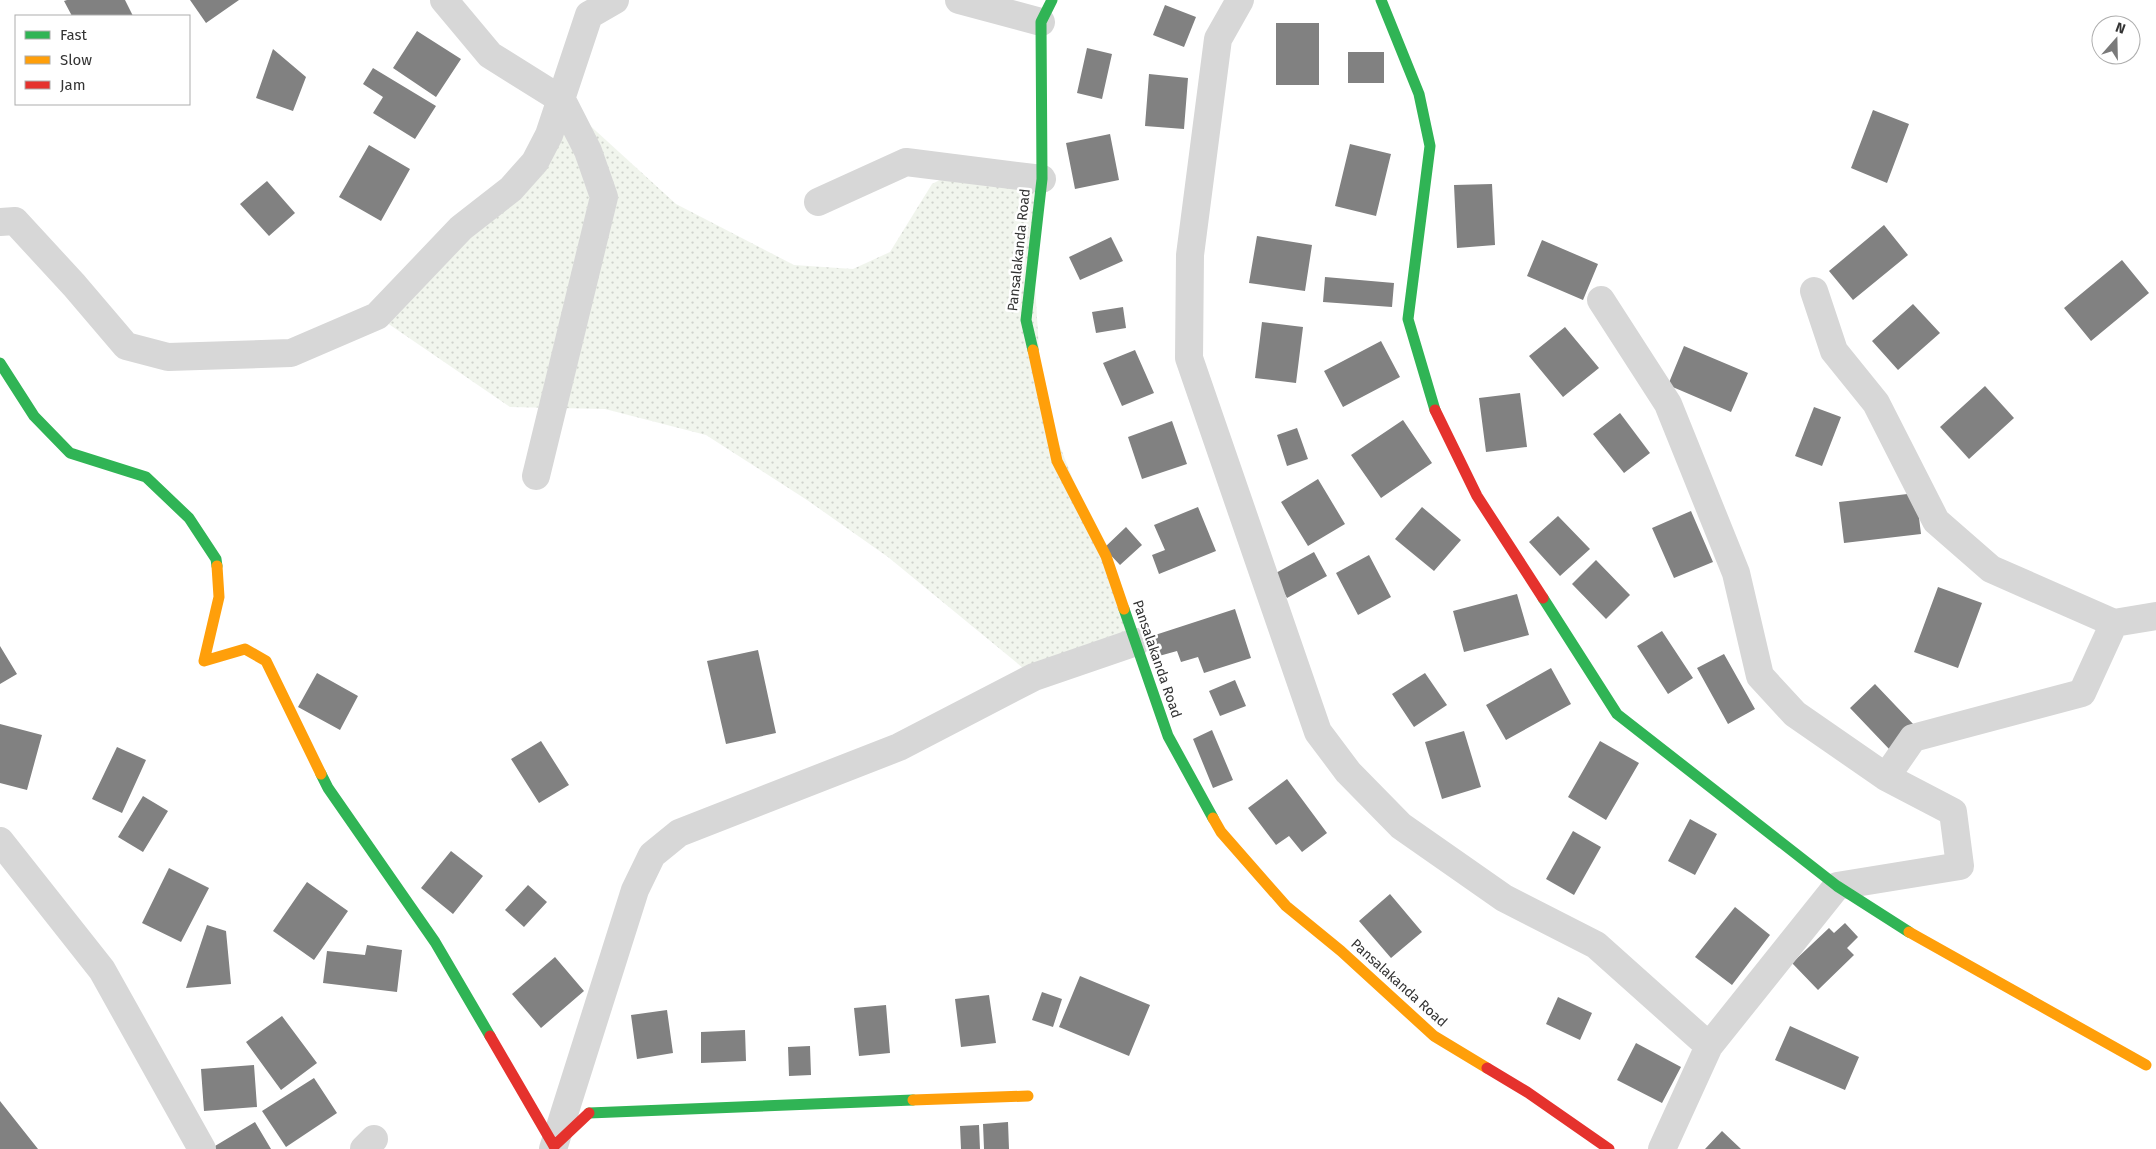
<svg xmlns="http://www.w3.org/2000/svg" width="2156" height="1149" font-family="'Fira Sans',sans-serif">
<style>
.grass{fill:url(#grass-dots)}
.building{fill:#818181}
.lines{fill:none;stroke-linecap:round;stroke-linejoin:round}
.street{stroke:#d7d7d7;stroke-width:28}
.fast{stroke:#30b455;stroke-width:11}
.slow{stroke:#ff9f0a;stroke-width:11}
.jam{stroke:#e5322d;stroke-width:11}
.labels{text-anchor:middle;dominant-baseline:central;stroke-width:5;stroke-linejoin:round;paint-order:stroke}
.street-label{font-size:14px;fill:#333;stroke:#fff}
</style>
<defs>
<pattern id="grass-dots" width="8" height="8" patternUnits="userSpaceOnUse" patternTransform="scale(1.25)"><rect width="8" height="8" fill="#f1f5ed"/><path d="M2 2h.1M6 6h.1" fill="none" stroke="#cfd2cc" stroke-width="1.8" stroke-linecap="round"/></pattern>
</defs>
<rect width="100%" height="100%" fill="#fff"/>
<path class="grass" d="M562 100 676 204 794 265 853 269 890 252 932 184 961 169 1042 179 1033 251 1042 400 1136 642 1034 677 888 557 807 500 706 435 605 409 510 407 377 316 511 189Z"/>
<path class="building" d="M67 0H125L133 16H72L64 1Z
M190 0H239L206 23Z
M1165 5 1196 17 1184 47 1153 35Z
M1276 23H1319V85H1276Z
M417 31 461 59 436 97 393 68Z
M1087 48 1112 54 1102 99 1077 93Z
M273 49 306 77 293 111 256 98Z
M1348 52H1384V83H1348Z
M373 68 436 106 415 139 373 113 383 97 363 84Z
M1149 74 1188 78 1184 129 1145 126Z
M1873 110 1909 124 1887 183 1851 168Z
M1110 134 1119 180 1075 189 1066 143Z
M1350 144 1391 154 1376 216 1335 206Z
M369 145 410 169 381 221 339 197Z
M267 181 295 213 269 236 240 204Z
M1492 184 1495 245 1457 248 1454 185Z
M1884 225 1908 255 1853 300 1829 271Z
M1257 236 1312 245 1305 291 1249 283Z
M1111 237 1123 261 1080 280 1069 257Z
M1542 240 1598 264 1583 300 1527 276Z
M2122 260 2149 293 2091 341 2064 308Z
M1325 277 1394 283 1392 307 1323 302Z
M1913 304 1940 333 1898 370 1872 341Z
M1123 307 1126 328 1096 333 1092 312Z
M1262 322 1303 327 1296 383 1255 378Z
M1565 327 1599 368 1563 397 1529 356Z
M1381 341 1400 377 1343 407 1324 371Z
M1684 346 1748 373 1731 412 1668 385Z
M1135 350 1154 393 1122 406 1103 363Z
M1985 386 2014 418 1969 459 1940 427Z
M1520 393 1527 447 1486 452 1479 398Z
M1814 407 1841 417 1822 466 1795 456Z
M1620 413 1650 453 1624 473 1593 434Z
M1403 420 1432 463 1381 498 1351 455Z
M1172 421 1187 464 1142 479 1128 437Z
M1297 428 1308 459 1287 466 1277 435Z
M1318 479 1345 524 1308 546 1281 502Z
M1916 493 1921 534 1844 543 1839 502Z
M1198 507 1216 551 1159 574 1152 555 1165 550 1154 525Z
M1422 507 1461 540 1434 571 1395 539Z
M1691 511 1713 562 1674 578 1652 528Z
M1558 516 1590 549 1560 576 1529 542Z
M1126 527 1142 545 1120 565 1104 548Z
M1314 552 1327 576 1287 598 1274 574Z
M1369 555 1391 597 1358 615 1336 573Z
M1596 560 1630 595 1606 619 1572 584Z
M1938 587 1982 603 1958 668 1914 652Z
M1517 594 1529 635 1464 652 1453 611Z
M1235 609 1251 658 1204 673 1198 657 1181 662 1177 651 1159 656 1152 636Z
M1662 631 1693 678 1668 694 1637 646Z
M0 646 17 674 0 684Z
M758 650 776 733 726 744 707 661Z
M1724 654 1755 709 1728 724 1697 668Z
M1551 668 1571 704 1506 740 1486 705Z
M317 673 358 696 340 730 298 707Z
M1425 673 1447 705 1414 727 1392 694Z
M1235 680 1246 706 1220 716 1209 691Z
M1875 684 1915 726 1890 750 1850 708Z
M0 724 42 735 27 790 0 783Z
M1212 730 1233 780 1213 788 1193 739Z
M1464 731 1481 787 1442 799 1425 742Z
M541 741 569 785 539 803 511 759Z
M1600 741 1639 763 1606 820 1568 797Z
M117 747 146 760 122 813 92 799Z
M1287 779 1327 833 1302 852 1289 836 1276 845 1248 808Z
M143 796 168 811 143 852 118 837Z
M1690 819 1717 834 1695 875 1668 861Z
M1573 831 1601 847 1574 895 1546 879Z
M451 851 483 876 453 914 421 888Z
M169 868 209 888 181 942 142 923Z
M307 882 348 911 314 960 273 931Z
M528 885 547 902 524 927 505 910Z
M1390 894 1422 932 1391 958 1359 921Z
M1735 907 1770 935 1732 985 1695 957Z
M1845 923 1858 937 1847 948 1854 955 1818 990 1792 963 1829 928 1834 933Z
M207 925 226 931 231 984 186 988Z
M367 945 402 950 397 992 323 983 327 951 365 955Z
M555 957 584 991 541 1028 512 994Z
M1080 976 1150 1005 1129 1056 1059 1027Z
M1042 992 1062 999 1053 1027 1032 1020Z
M989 995 996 1043 961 1047 955 999Z
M1558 997 1592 1013 1580 1040 1546 1024Z
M886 1005 890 1053 859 1056 854 1008Z
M667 1010 673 1053 637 1059 631 1015Z
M282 1016 317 1063 281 1090 246 1042Z
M1790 1026 1859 1057 1845 1090 1775 1060Z
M745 1030 746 1061 701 1063V1032Z
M1636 1043 1681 1067 1662 1103 1617 1080Z
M810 1046 811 1075 789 1076 788 1047Z
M254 1065 257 1107 204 1111 201 1069Z
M314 1078 337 1113 286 1147 262 1111Z
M0 1101 38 1149H0Z
M255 1122 271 1149H210Z
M1008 1122 1009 1149H984L983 1124Z
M979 1125 980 1149H961L960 1126Z
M1722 1131 1741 1149H1705Z"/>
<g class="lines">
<path class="street" d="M444 0 490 55 562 100 588 151 604 197 536 476
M959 0 1041 22
M1240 0 1218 39 1190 255 1189 358 1318 732 1348 772 1401 826 1504 898 1596 945 1709 1046
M818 202 906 162 1042 179
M0 222 15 221 74 285 126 346 168 357 291 353 377 316 461 228 511 189 535 162 549 135 589 15 615 0
M1814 291 1834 351 1876 403 1936 521 1991 569 2114 623 2156 616
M1601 300 1668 404 1736 573 1760 676 1795 714 1886 777
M0 841 102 970 202 1149
M364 1149 374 1139
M553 1149 635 890 652 855 679 833 899 747 1034 677 1136 642
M1662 1149 1709 1046 1837 886 1960 866 1953 812 1886 777 1913 738 2082 693 2114 623"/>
<path class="fast" d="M1381 0 1419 94 1430 146 1408 319 1435 410
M1033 350 1026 320 1042 179 1041 22 1052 0
M0 363 34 416 70 453 146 477 189 518 216 559 217 566
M1543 598 1617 714 1837 886 1909 932
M1124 609 1168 736 1213 818
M321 774 328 788 435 942 490 1036
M589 1113 913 1100"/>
<path class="slow" d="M1033 350 1057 461 1106 556 1124 609
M217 566 219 597 204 661 245 649 266 661 321 774
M1213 818 1221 832 1286 906 1341 951 1434 1036 1487 1068
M1909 932 2146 1065
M913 1100 1028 1096"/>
<path class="jam" d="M1435 410 1477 496 1543 598
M490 1036 554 1146 589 1113
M1487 1068 1527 1092 1609 1149"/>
</g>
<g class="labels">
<g class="street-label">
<text transform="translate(1019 250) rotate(-84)">Pansalakanda Road</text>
<text transform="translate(1157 659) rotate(71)">Pansalakanda Road</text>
<text transform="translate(1399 983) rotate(42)">Pansalakanda Road</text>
</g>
</g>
<rect x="15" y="15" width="175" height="90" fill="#ffffff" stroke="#adadad"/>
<rect x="25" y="31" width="25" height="8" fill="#30b455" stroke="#adadad"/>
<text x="60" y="40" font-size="15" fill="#333333">Fast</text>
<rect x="25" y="56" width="25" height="8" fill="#ff9f0a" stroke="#adadad"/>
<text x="60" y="65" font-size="15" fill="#333333">Slow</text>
<rect x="25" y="81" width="25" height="8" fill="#e5322d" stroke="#adadad"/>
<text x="60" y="90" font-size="15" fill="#333333">Jam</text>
<g transform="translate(2116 40) rotate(20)"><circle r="24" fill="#ffffff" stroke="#adadad"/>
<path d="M0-4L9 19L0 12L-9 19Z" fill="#7a7a7a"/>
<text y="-8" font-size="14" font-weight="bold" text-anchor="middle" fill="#333333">N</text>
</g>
</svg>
